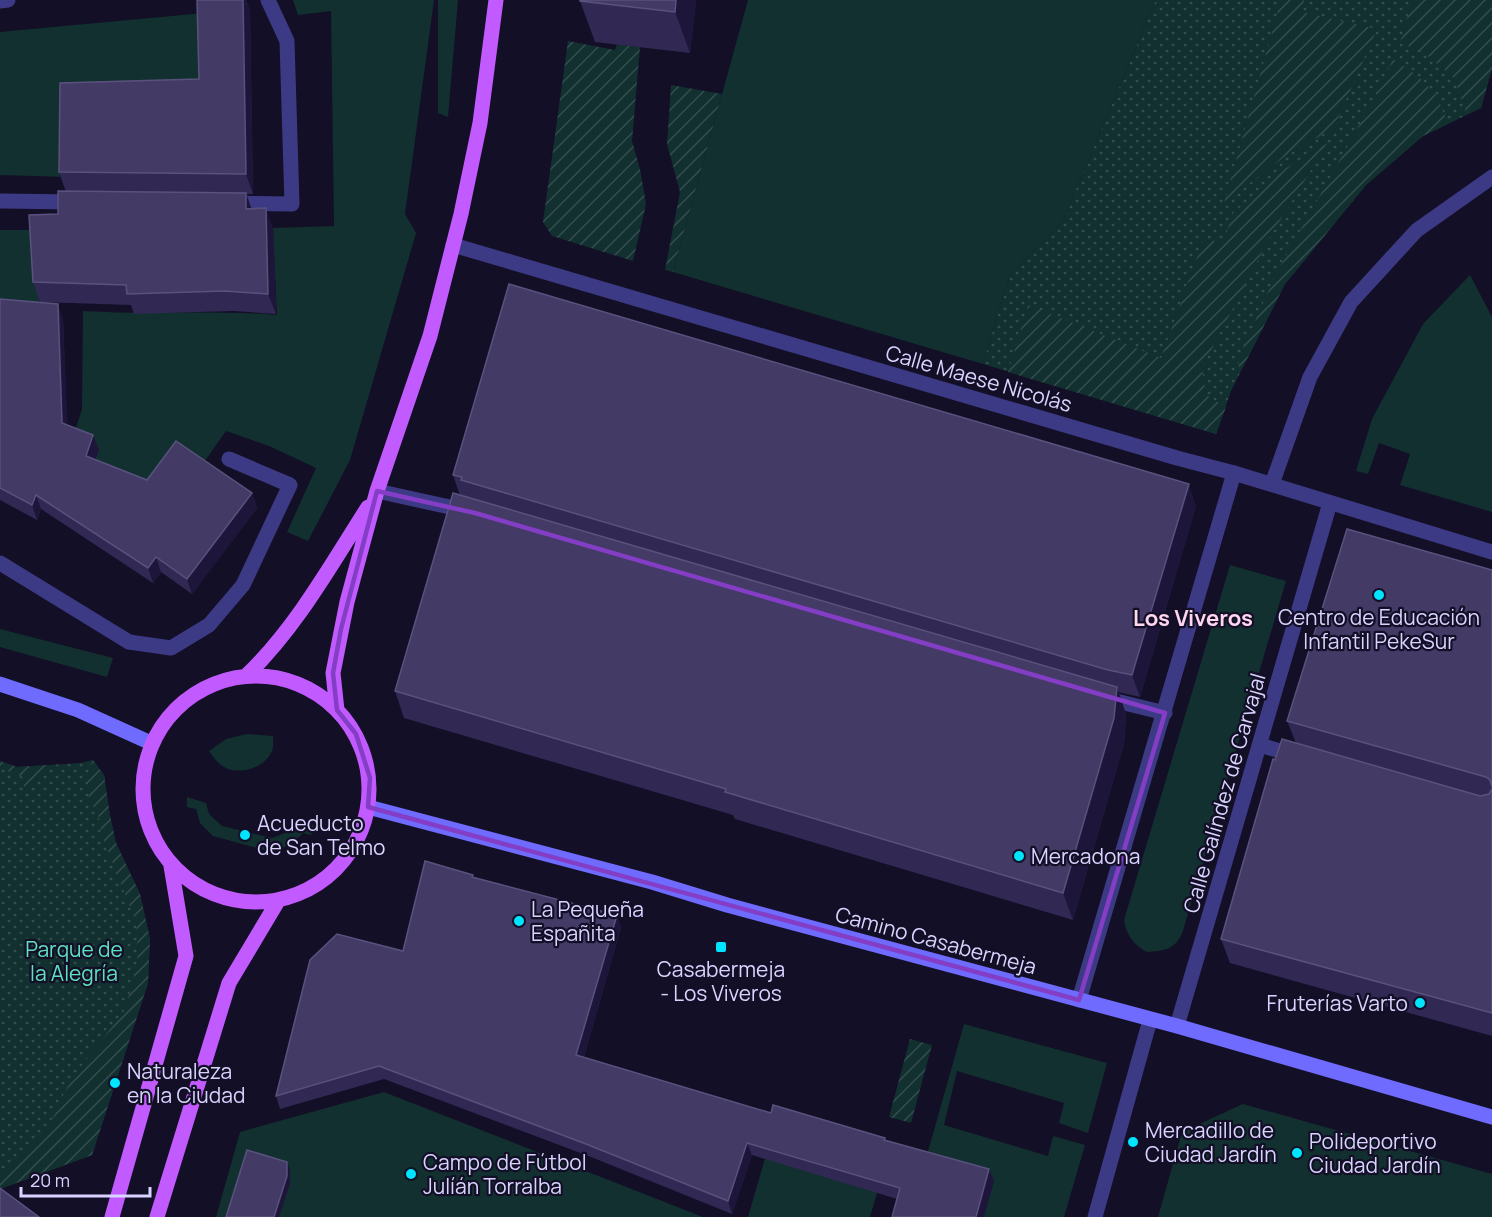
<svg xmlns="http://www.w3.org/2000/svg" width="1492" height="1217" font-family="Manrope,sans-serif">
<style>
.grass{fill:#12302f}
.park{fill:url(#park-dots)}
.garden{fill:url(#garden-furrows)}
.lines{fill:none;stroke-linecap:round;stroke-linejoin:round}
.minor{stroke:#3d3a85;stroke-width:15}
.tertiary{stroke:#3d3a85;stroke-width:15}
.secondary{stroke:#6f6bff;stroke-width:15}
.primary{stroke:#c25bff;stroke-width:15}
.wall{fill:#312854}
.shaded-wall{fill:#1d163a}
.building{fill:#433a66;stroke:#5a527e;stroke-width:1.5}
.marked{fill:none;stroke:#843dc5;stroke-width:4.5;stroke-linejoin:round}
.poi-dot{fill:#00e5ff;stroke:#130f26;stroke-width:2}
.labels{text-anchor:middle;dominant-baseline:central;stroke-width:4.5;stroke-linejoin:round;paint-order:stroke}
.street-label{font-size:21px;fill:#d9d4ff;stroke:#130f26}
.poi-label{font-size:21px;fill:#d9d4ff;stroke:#130f26;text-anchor:start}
.park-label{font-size:21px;fill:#5fe0c0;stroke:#130f26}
.neighbourhood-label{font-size:22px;font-weight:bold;fill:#ffd6f0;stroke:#130f26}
</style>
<defs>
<pattern id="park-dots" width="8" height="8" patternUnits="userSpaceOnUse" patternTransform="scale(1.5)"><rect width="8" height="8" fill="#12302f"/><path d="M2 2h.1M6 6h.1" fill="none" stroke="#344d4e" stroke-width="1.8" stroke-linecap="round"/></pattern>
<pattern id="garden-furrows" width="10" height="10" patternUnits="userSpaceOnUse" patternTransform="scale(1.5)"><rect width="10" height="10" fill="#12302f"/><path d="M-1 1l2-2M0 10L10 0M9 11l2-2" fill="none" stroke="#344d4e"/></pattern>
</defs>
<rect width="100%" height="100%" fill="#130f26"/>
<path class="grass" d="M293 0H434L405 214 416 233 350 460 308 541 287 532 316 468 269 446 226 431 200 468 158 487 105 482 72 440 82 409 83 311C148 315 212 310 277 315L273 228 334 226 331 11 298 15Z
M438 0H458L448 117 438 113Z
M748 0H1156L1062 223 1010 275 983 364 673 272Z
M204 13 207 98 66 177 0 175V32Z
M0 230H36L40 311 0 313Z
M1470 275 1492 317V512L1400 485 1410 454 1379 443 1368 474 1356 471 1372 419 1423 324Z
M1230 565 1286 581 1182 934C1174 950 1163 951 1147 952 1134 945 1126 935 1124 920Z
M0 629 113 658 107 677 0 647Z
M247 734 273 736C273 740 274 747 272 751 266 767 241 775 226 768 218 764 214 758 209 751L226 739Z
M187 797 206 803 209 814 222 826 272 838 291 831 294 821 316 826 311 835 303 833 291 845 271 852 213 836 200 823 196 809 187 807Z
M964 1024 1107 1063 1088 1133 1059 1123 1064 1103 957 1071 944 1125 1048 1156 1053 1136 1085 1145 1064 1217H983L925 1162Z
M384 1092 703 1217H216L240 1132Z
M1243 1104 1492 1174V1217H1158L1182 1132Z
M777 1117 877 1193 870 1217H748Z"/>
<path class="park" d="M1156 0H1492V68L1481 108 1423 136 1366 185 1285 284 1231 391 1216 434 983 364 1010 275 1062 223Z
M93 760 104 775 110 816 116 843 140 894 150 939 148 983 92 1155 0 1189V761L17 767 80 763Z"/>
<path class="garden" d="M1281 0H1304L1302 12 1377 29 1334 128 1284 157 1224 203Z
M1412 0H1492V68L1481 108 1467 114 1454 78 1423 52 1400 43Z
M568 41 615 50 617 44 640 47 632 141 640 169 646 204 633 261 552 236 543 222Z
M1393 59 1418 76 1437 96 1448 124 1423 136 1366 185 1285 284 1243 367 1239 369 1238 359 1277 272 1380 88Z
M671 85 722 94 673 272 665 270 680 192 667 144Z
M1328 143 1271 235 1202 368 1206 395 1226 407 1216 434 1008 372 1028 305 1161 358 1204 238 1223 243 1233 213 1286 168Z
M93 760 104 775 110 816 116 843 140 894 150 939 148 983 92 1155 0 1189V1171L18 1162 34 1145 56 1113 64 1093 78 1070 123 1013 133 983 138 954 136 922 102 836 98 814 89 800 87 775Z
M0 761 17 767 49 765 43 775 24 787 23 777 0 768Z
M910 1039 932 1045 911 1123 889 1117Z"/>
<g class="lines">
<path class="minor" d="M0 1 8 0
M0 201 78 202
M231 203 292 204 287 41 268 0
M453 245 1177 458 1234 473 1492 552
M377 491 468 511
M0 563 129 642 171 648 209 625 243 585 290 485 229 459
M1104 698 1165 713
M1260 745 1297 756
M1095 1217 1150 1020"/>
<path class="tertiary" d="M1272 484 1310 377 1351 302 1417 230 1492 177
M1079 1000 1234 473
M1177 1026 1330 503"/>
<path class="secondary" d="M0 684 78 710 151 743
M368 807 652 882 727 905 1177 1026 1492 1117"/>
<path class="primary" d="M246 676C296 628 331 565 368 507
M143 789a113 113 0 1 1 226 0a113 113 0 1 1-226 0Z
M337 710 333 673 347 602 377 491 430 336 461 214 480 123 496 0
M112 1217 186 956 171 866
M157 1217 229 983 278 901"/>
</g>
<path class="wall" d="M197 0H246L250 10 253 194H246L251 209 273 228 276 314 233 311 134 314 131 305 40 302 33 282 66 192 59 172 199 79Z
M696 0 690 53 595 42 580 1Z
M63 319 67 425 99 450 95 460 147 480 252 493 257 508 192 594 161 572 153 583 41 509 37 520 0 500V427Z
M453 475 1196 506 1140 697 1118 692 1126 714 1124 744 1073 920 735 819 733 815 404 718 395 691 460 496Z
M1492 570V1036L1230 963 1221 939 1275 760 1296 743 1287 721Z
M474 878 617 915 621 928 584 1057 771 1113 885 1138 886 1140 989 1169 994 1181 897 1199 752 1155 732 1214 591 1157 384 1079 280 1109 276 1096 403 951Z"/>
<path class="shaded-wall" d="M243 0H246L250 10 253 194 246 174Z
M676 0H696L690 53 675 12Z
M246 193 253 213 246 209Z
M266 208 273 228 276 314 268 294Z
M58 304 63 319 68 438 62 423Z
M93 435 99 450 91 471 86 456Z
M1189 484 1196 506 1140 697 1132 675Z
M252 493 257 508 192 594 187 579Z
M36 495 41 509 37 520 32 505Z
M156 557 161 572 153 583 148 568Z
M1117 687 1126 714 1124 744 1073 920 1063 893Z
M617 915 621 928 581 1067 576 1055Z
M747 1143 752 1155 732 1214 728 1201Z
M287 1162 290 1169V1184L279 1217H274Z
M989 1169 994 1181 984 1217H976Z"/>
<path class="building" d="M197 0H243L246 174 59 172 60 83 199 79Z
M580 0H676L675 12 580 1Z
M58 191 246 193V209L266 208 268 294 225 291 127 294 126 285 33 282 29 215 58 214Z
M509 284 1189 484 1132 675 1108 670 461 480 462 477 453 475Z
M0 299 58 304 62 423 93 435 86 456 147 480 176 441 252 493 187 579 156 557 148 568 36 495 32 505 0 488Z
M453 493 1117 687 1114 718 1063 893 725 792 726 789 395 691Z
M1347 529 1492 570V787L1490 780 1486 777 1287 721Z
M1282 739 1480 796 1489 794 1492 789V1013L1221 939 1273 759 1275 760Z
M425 861 473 875 472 877 617 915 576 1055 771 1113 773 1105 885 1138 884 1140 989 1169 976 1217H892L900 1188 747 1143 728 1201 586 1144 379 1066 276 1096 310 960 337 934 403 951Z
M247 1150 287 1162V1176L274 1217H226Z
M0 1188 39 1217H0Z"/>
<path class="marked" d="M377 491 475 513 1165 713 1079 1000 368 807 370 778 356 734 337 710 333 673 341 629Z"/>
<g class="poi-dot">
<circle cx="1379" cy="595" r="6"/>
<circle cx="245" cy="835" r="6"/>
<circle cx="1019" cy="856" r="6"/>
<circle cx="519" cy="921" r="6"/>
<rect x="715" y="941" width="12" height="12" rx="3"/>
<circle cx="1420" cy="1003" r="6"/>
<circle cx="115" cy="1083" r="6"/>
<circle cx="1133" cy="1142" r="6"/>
<circle cx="1297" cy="1153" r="6"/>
<circle cx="411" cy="1174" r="6"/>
</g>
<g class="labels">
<g class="street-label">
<text transform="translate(979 378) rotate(16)">Calle Maese Nicolás</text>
<text transform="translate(1224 793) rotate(-74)">Calle Galíndez de Carvajal</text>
<text transform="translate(936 940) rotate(15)">Camino Casabermeja</text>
</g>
<g class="poi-label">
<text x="1379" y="617" text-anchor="middle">Centro de Educación<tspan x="1379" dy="24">Infantil PekeSur</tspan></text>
<text x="257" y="823">Acueducto<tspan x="257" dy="24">de San Telmo</tspan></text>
<text x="1031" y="856">Mercadona</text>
<text x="531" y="909">La Pequeña<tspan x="531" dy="24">Españita</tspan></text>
<text x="721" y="969" text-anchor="middle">Casabermeja<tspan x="721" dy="24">- Los Viveros</tspan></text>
<text x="1408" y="1003" text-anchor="end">Fruterías Varto</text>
<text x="127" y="1071">Naturaleza<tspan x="127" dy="24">en la Ciudad</tspan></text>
<text x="1145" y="1130">Mercadillo de<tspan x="1145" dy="24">Ciudad Jardín</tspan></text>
<text x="1309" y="1141">Polideportivo<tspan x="1309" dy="24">Ciudad Jardín</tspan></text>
<text x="423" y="1162">Campo de Fútbol<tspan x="423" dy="24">Julíán Torralba</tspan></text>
</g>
<g class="park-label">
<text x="74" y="949">Parque de<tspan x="74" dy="24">la Alegría</tspan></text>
</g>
<g class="neighbourhood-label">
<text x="1193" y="618">Los Viveros</text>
</g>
</g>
<path d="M21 1187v9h129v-9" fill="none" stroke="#d9d4ff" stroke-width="3"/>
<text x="30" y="1187" font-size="18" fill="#d9d4ff" stroke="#130f26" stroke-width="4.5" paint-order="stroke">20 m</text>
</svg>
